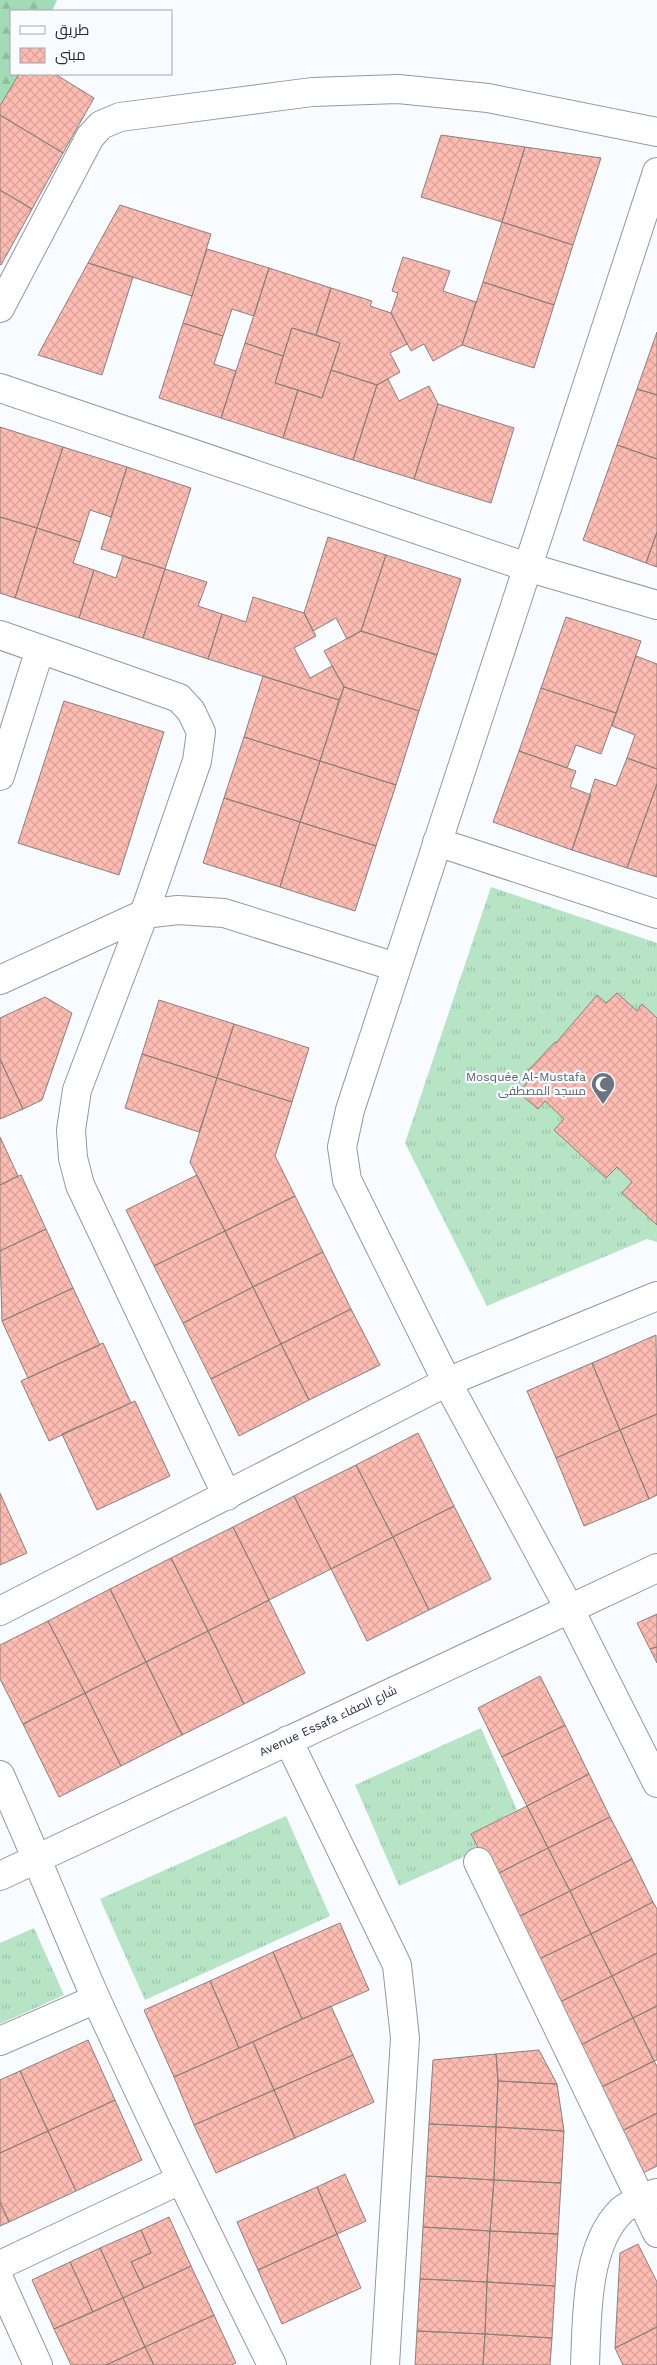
<svg xmlns="http://www.w3.org/2000/svg" width="657" height="2365" font-family="'Work Sans',Cairo,sans-serif">
<style>
.grass{fill:url(#grass-tufts)}
.forest{fill:url(#forest-firs)}
.building{fill:url(#building-cross-hatch);stroke:#8b7f7d}
.lines{fill:none;stroke-linecap:round;stroke-linejoin:round}
.minor-casing{stroke:#929aa2;stroke-width:30}
.minor{stroke:#fff;stroke-width:28}
.labels{text-anchor:middle;dominant-baseline:central;stroke-width:4.5;stroke-linejoin:round;paint-order:stroke}
.worship-label{font-size:12px;fill:#5b616d;stroke:#f8fbff;text-anchor:end}
.street-label{font-size:12px;fill:#282b2f;stroke:#f8fbff}
</style>
<defs>
<pattern id="grass-tufts" width="24" height="20" patternUnits="userSpaceOnUse" patternTransform="scale(1.25)"><rect width="24" height="20" fill="#b6e4c5"/><path d="M3 7l-1-3M5 7V3M7 7l1-3M15 17l-1-3M17 17v-4M19 17l1-3" fill="none" stroke="#9cc4aa"/></pattern>
<pattern id="forest-firs" width="22" height="20" patternUnits="userSpaceOnUse" patternTransform="scale(1.25)"><rect width="22" height="20" fill="#a2dbb5"/><path d="M5 1l3.5 6h-7zM16 11l3.5 6h-7z" fill="#8cbc9c"/></pattern>
<pattern id="building-cross-hatch" width="8" height="8" patternUnits="userSpaceOnUse" patternTransform="scale(1.25)"><rect width="8" height="8" fill="#febcb2"/><path d="M0 0l8 8M0 8l8-8" fill="none" stroke="#daa299"/></pattern>
</defs>
<rect width="100%" height="100%" fill="#f8fbff"/>
<path class="grass" d="M491 887 657 943V1242L647 1239 487 1306 405 1143Z
M481 1728 517 1810 471 1834 479 1850 399 1886 355 1785Z
M286 1816 330 1916 145 2000 100 1899Z
M34 1928 64 1995 0 2024V1943Z"/>
<path class="forest" d="M0 0H57L52 11H11V74H19L0 106Z"/>
<path class="building" d="M19 74H55L94 98 63 153 0 115V106Z
M0 115 63 153 32 209 0 190Z
M441 135 525 147 502 222 421 197Z
M525 147 601 158 573 245 502 222Z
M0 190 32 209 1 265 0 264Z
M120 205 211 234 192 296 88 263Z
M502 222 573 245 554 305 483 282Z
M207 249 269 268 254 316 232 309 223 336 183 323Z
M403 257 450 271 443 291 476 302 462 345 433 361 424 344 411 351 391 313 398 293 392 291Z
M88 263 133 277 102 375 38 355Z
M269 268 331 288 316 335 292 328 283 356 245 343Z
M483 282 554 305 534 368 462 345Z
M331 288 372 301 370 306 391 313 407 344 390 353 400 372 377 385 331 370 340 343 316 335Z
M183 323 223 336 214 364 236 371 221 418 159 398Z
M292 328 340 343 322 398 275 383Z
M657 332V395L637 389Z
M245 343 283 356 275 383 298 390 283 438 221 418Z
M331 370 377 385 353 460 283 438 298 390 322 398Z
M388 379 399 401 429 386 438 404 414 479 353 460 377 385Z
M637 389 657 395V459L617 445Z
M438 404 514 428 491 503 414 479Z
M0 427 63 447 37 528 0 517Z
M617 445 657 459V532L646 563 583 540Z
M63 447 127 467 111 517 90 510 80 542 37 528Z
M127 467 191 488 165 569 101 549Z
M0 517 37 528 15 598 0 593Z
M37 528 80 542 73 563 94 570 79 618 15 598Z
M657 532V567L646 563Z
M328 537 386 555 361 631 347 639 336 618 313 631 304 613Z
M386 555 461 579 437 655 361 631Z
M123 556 165 569 143 638 79 618 94 570 116 578Z
M165 569 207 582 198 606 222 614 208 659 143 638Z
M253 597 304 613 316 636 294 648 310 678 332 666 344 687 339 700 208 659 222 614 246 622Z
M566 617 641 641 616 713 541 688Z
M361 631 437 655 419 711 344 687 324 651Z
M636 656 657 664V769L627 758 635 735 612 726Z
M263 676 339 700 320 761 244 737Z
M344 687 419 711 396 785 320 761Z
M541 688 616 713 601 754 576 745 567 768 519 751Z
M64 701 164 732 119 875 18 843Z
M244 737 320 761 300 822 224 798Z
M519 751 576 771 570 787 591 795 572 850 493 822Z
M627 758 657 769V784L627 868 572 850 595 779 616 786Z
M320 761 396 785 376 846 300 822Z
M657 784V877L627 868Z
M224 798 300 822 280 887 203 863Z
M300 822 376 846 355 911 280 887Z
M617 993 637 1011 642 1004 657 1018V1225L622 1193 632 1182 617 1167 606 1178 554 1130 564 1119 545 1101 538 1109 518 1092 532 1077 527 1072 555 1042 556 1043 597 995 606 1003Z
M45 997 72 1013 42 1100 23 1109 0 1059V1018Z
M159 1000 234 1024 217 1078 142 1054Z
M234 1024 309 1048 292 1102 217 1078Z
M142 1054 217 1078 199 1132 125 1108Z
M0 1059 23 1109 0 1119Z
M217 1078 292 1102 275 1156 295 1196 225 1231 190 1162Z
M0 1137 18 1176 0 1185Z
M21 1175 46 1229 0 1251V1185Z
M197 1175 225 1231 154 1266 126 1210Z
M295 1196 323 1252 253 1287 225 1231Z
M46 1229 73 1288 2 1321 0 1251Z
M225 1231 253 1287 183 1323 154 1266Z
M323 1252 351 1309 281 1344 253 1287Z
M253 1287 281 1344 211 1379 183 1323Z
M73 1288 100 1345 28 1378 2 1321Z
M351 1309 380 1365 309 1400 281 1344Z
M656 1335 657 1414 620 1430 592 1363Z
M103 1343 131 1403 49 1441 21 1381Z
M281 1344 309 1400 239 1436 211 1379Z
M592 1363 620 1430 556 1458 527 1391Z
M135 1401 170 1476 97 1510 62 1434Z
M657 1414V1495L649 1499 620 1430Z
M620 1430 649 1499 584 1526 556 1458Z
M418 1433 454 1506 393 1537 356 1465Z
M356 1465 393 1537 331 1569 294 1496Z
M0 1493 27 1553 0 1565Z
M294 1496 331 1569 269 1600 233 1527Z
M454 1506 491 1579 429 1610 393 1537Z
M233 1527 269 1600 208 1631 171 1558Z
M393 1537 429 1610 367 1641 331 1569Z
M171 1558 208 1631 146 1662 110 1589Z
M110 1589 146 1662 85 1693 48 1621Z
M269 1600 305 1673 244 1704 208 1631Z
M657 1614V1647L650 1649 637 1623Z
M48 1621 85 1693 23 1724 0 1679V1645Z
M208 1631 244 1704 182 1735 146 1662Z
M657 1647V1663L650 1649Z
M146 1662 182 1735 121 1766 85 1693Z
M540 1676 565 1725 502 1757 478 1708Z
M85 1693 121 1766 59 1797 23 1724Z
M565 1725 589 1774 527 1806 502 1757Z
M589 1774 610 1817 548 1848 527 1806Z
M527 1806 548 1848 493 1876 471 1834Z
M610 1817 632 1859 570 1891 548 1848Z
M548 1848 570 1891 514 1919 493 1876Z
M632 1859 653 1902 591 1934 570 1891Z
M570 1891 591 1934 535 1961 514 1919Z
M653 1902 657 1909V1953L612 1976 591 1934Z
M340 1923 369 1990 302 2019 273 1952Z
M591 1934 612 1976 556 2004 535 1961Z
M273 1952 302 2019 239 2048 210 1981Z
M657 1953V2006L633 2018 612 1976Z
M612 1976 633 2018 577 2047 556 2004Z
M210 1981 239 2048 174 2077 144 2010Z
M331 2006 353 2055 274 2090 253 2042Z
M657 2006V2060L654 2061 633 2018Z
M633 2018 654 2061 598 2089 577 2047Z
M88 2040 115 2100 48 2131 20 2071Z
M253 2042 274 2090 194 2125 174 2077Z
M539 2050 557 2084 498 2081 496 2054Z
M496 2054 498 2081 496 2127 429 2124 433 2060Z
M353 2055 374 2102 295 2138 274 2090Z
M654 2061 657 2066V2113L620 2132 598 2089Z
M20 2071 48 2131 0 2153V2080Z
M498 2081 557 2084 564 2131 496 2127Z
M274 2090 295 2138 216 2173 194 2125Z
M115 2100 142 2160 76 2191 48 2131Z
M657 2113V2166L641 2174 620 2132Z
M429 2124 496 2127 494 2180 426 2176Z
M496 2127 564 2131 561 2183 494 2180Z
M48 2131 76 2191 9 2222 0 2202V2153Z
M345 2174 366 2221 337 2234 317 2187Z
M426 2176 494 2180 490 2231 423 2227Z
M494 2180 561 2183 558 2234 490 2231Z
M317 2187 337 2234 258 2270 237 2222Z
M0 2202 9 2222 0 2226Z
M169 2217 191 2266 144 2288 131 2262 151 2253 141 2230Z
M423 2227 490 2231 487 2282 420 2279Z
M141 2230 151 2253 131 2262 144 2288 123 2298 100 2248Z
M490 2231 558 2234 555 2286 487 2282Z
M337 2234 361 2288 282 2324 258 2270Z
M638 2244 657 2282V2327L615 2348 620 2253Z
M100 2248 123 2298 93 2312 70 2262Z
M70 2262 93 2312 54 2329 32 2280Z
M191 2266 214 2315 145 2347 123 2298Z
M420 2279 487 2282 485 2334 417 2331Z
M487 2282 555 2286 552 2338 485 2334Z
M123 2298 145 2347 106 2365H71L54 2329Z
M214 2315 236 2363 231 2365H154L145 2347Z
M657 2327V2365H623L615 2348Z
M417 2331 485 2334 483 2365H415Z
M485 2334 552 2338 550 2365H483Z
M145 2347 154 2365H106Z"/>
<g class="lines">
<g class="minor-casing">
<path id="minor" d="M657 172 350 1110 342 1147 347 1180 447 1382 569 1608 657 1783
M0 308 90 137 101 125 120 117 312 92 398 89 488 98 657 132
M0 388 527 567 657 605
M0 635 179 698 191 711 201 732 197 761 144 914 77 1090 71 1130 73 1158 80 1185 227 1496
M0 776 40 649
M437 842 657 914
M0 980 144 914 178 910 224 913 396 967
M0 1611 447 1382 657 1296
M288 1740 397 1965 405 2038 385 2365
M0 1775C34 1850 64 1926 97 2001 153 2124 212 2244 272 2365
M478 1862 657 2233
M0 1876 657 1568
M0 2041 96 1999
M0 2265 180 2180
M0 2281 38 2365
M585 2365C587 2318 585 2245 622 2210 630 2203 646 2198 656 2193"/>
</g>
<use href="#minor" class="minor"/>
</g>
<defs>
<g id="mosque-pin" transform="scale(1.25)"><path d="M0 17L-7.5 6A9.5 9.5 0 1 1 7.5 6Z" fill="#6b7280" stroke="#f8fbff"/><path d="M3.5-4.9A6 6 0 1 0 3.5 4.9A5 5 0 1 1 3.5-4.9Z" fill="#fff"/></g>
</defs>
<g fill-rule="evenodd">
<use href="#mosque-pin" x="603" y="1084"/>
</g>
<g class="labels">
<g class="worship-label">
<text x="586" y="1077">Mosquée Al-Mustafa<tspan x="586" dy="14">مسجد المصطفى</tspan></text>
</g>
<g class="street-label">
<text transform="translate(328 1721) rotate(-25)">Avenue Essafa شارع الصفاء</text>
</g>
</g>
<rect x="10" y="10" width="162" height="65" fill="#f8fbff" stroke="#a5a8ac"/>
<rect x="20" y="26" width="25" height="8" fill="#ffffff" stroke="#a5a8ac"/>
<text x="55" y="35" font-size="15" fill="#282b2f">طريق</text>
<rect x="20" y="48" width="25" height="15" fill="url(#building-cross-hatch)" stroke="#a5a8ac"/>
<text x="55" y="60" font-size="15" fill="#282b2f">مبنى</text>
</svg>
